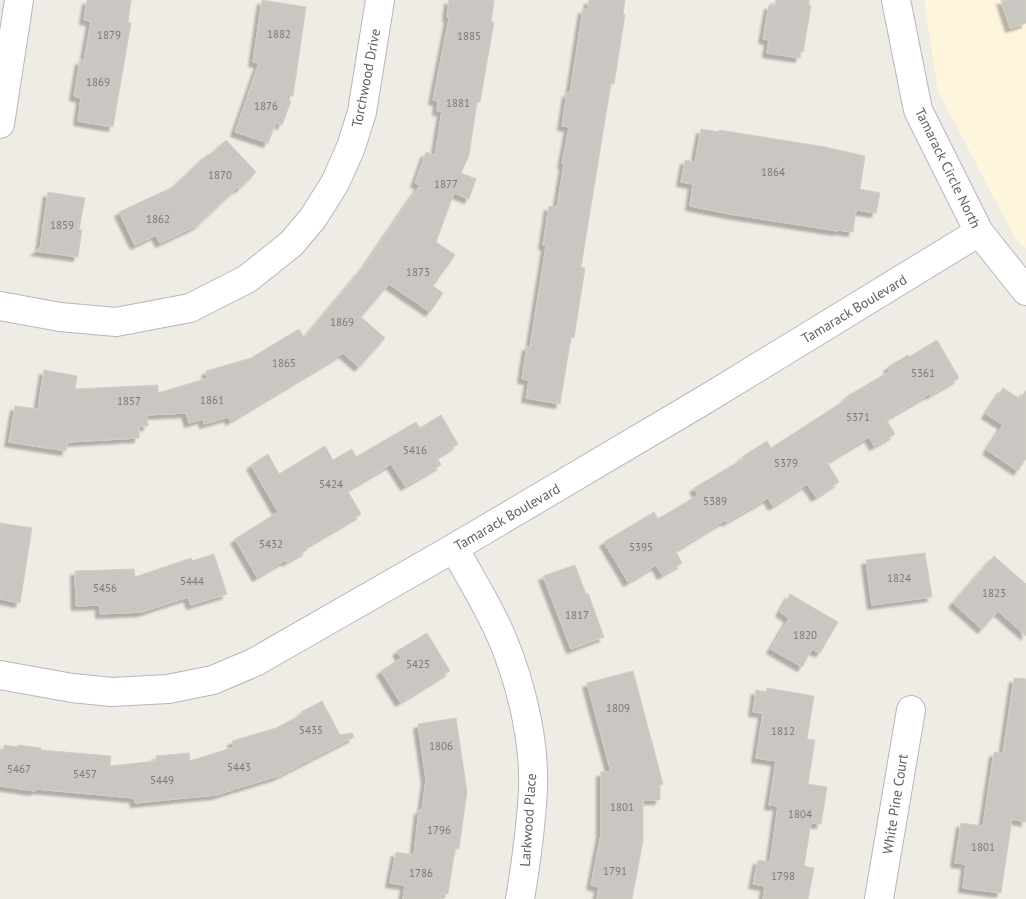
<svg xmlns="http://www.w3.org/2000/svg" width="1026" height="899" font-family="'PT Sans',sans-serif">
<style>
.commercial{fill:#fdf5dc}
.building{fill:#cac7c2;stroke:#d3cec3;filter:url(#shadow)}
.lines{fill:none;stroke-linecap:round;stroke-linejoin:round}
.minor-casing{stroke:#b5b7bb;stroke-width:30}
.minor{stroke:#fff;stroke-width:28}
.labels{text-anchor:middle;dominant-baseline:central;stroke-width:4;stroke-linejoin:round;paint-order:stroke}
.number-label{font-size:11px;fill:#787a7c}
.street-label{font-size:14px;fill:#5d6065;stroke:#fff}
</style>
<defs>
<filter id="shadow"><feDropShadow dx="-4.5" dy="4.5" stdDeviation="1" flood-color="#0004"/></filter>
</defs>
<rect width="100%" height="100%" fill="#efece5"/>
<path class="commercial" d="M924 0H1026V249L1015 238 938 91Z"/>
<path class="building" d="M87 0H131L128 22 131 23 113 127 78 121 81 98 74 96 80 60 84 61 91 21 84 20Z
M262 0 306 7 293 96 287 95 286 99 291 101 282 125 276 123 268 143 235 132 259 63 253 62Z
M449 0H494L491 22H494L480 102H477L469 155 461 173 476 179 469 199 454 193 436 242 455 255 433 286 443 293 430 312 389 284 361 317 385 338 359 367 343 353 230 421 229 417 204 424 203 419 189 423 186 413 147 415 148 426H139V438L68 442 66 451 9 442 15 406 38 409 44 370 77 376 75 389 158 385V393L208 378 206 371 251 358 299 329 304 338 366 264 420 185 415 183 426 152 435 156 442 111H437L438 101 433 100 449 18 447 17Z
M589 0H625L623 14 625 15 614 84 611 83 581 267 585 268 574 338 571 337 560 404 526 398 529 380 522 379 527 346 530 347 546 246 543 245 549 206 557 207 564 164H562L569 127 562 126 567 93H570L583 9 587 10Z
M776 0H809V6H811L803 52 801 51 800 58 767 53 769 40 763 39 769 5 775 6Z
M1001 0H1026V23L1010 28Z
M701 129 719 132V130L825 147 865 156 860 189 880 193 876 213 856 210 853 232 838 230V231L730 214 690 206 693 184 681 182 685 160 695 162Z
M226 140 256 172 239 189 238 187 198 225 160 243 156 235 135 245 119 212 173 187 208 154 210 155Z
M48 192 85 198 79 230 82 229 78 257 35 251 40 248Z
M937 340 959 378 930 395 929 394 886 419 895 434 874 446 869 437 827 462 839 482 816 497 807 484 773 506 768 498 726 522 725 520 676 550 677 551 676 552 682 563 662 575 656 565 628 582 604 542 654 512 658 519 698 495 694 488 743 459 742 457 767 441 771 448 847 399 846 397 890 371 888 367 908 355 909 357Z
M1003 388 1020 399 1026 390V458L1018 471 987 450 1003 425 986 414Z
M441 415 458 444 437 457 441 465 405 486 391 464 347 490 361 514 305 547 307 550 286 562 285 560 257 577 235 539 278 512 251 465 268 454 279 474 325 446 333 460 352 449 356 457 416 422 420 428Z
M0 523 32 528 20 603 0 599Z
M925 553 932 597 872 605 866 560Z
M214 554 227 594 191 605 188 597 142 612 100 614V605L76 606 75 571 134 569 135 577 191 558 192 561Z
M994 556 1026 584V636L998 611 982 629 953 603Z
M575 565 586 594 588 593 604 637 571 649 543 576Z
M790 594 838 622 820 653 812 649 802 667 771 649 789 618 780 612Z
M427 633 450 671 400 702 381 671 401 658 397 651Z
M633 671 663 784 660 785V800H643V841L632 899H597L599 887 591 885 601 834V772H611L587 683Z
M1014 678 1026 679V822L1012 819 1001 893 963 888 966 864 955 863 961 823 983 826 994 752 1003 753Z
M767 688 814 696 807 739 815 740 808 784 827 787 821 824 811 823 804 866 814 868 808 899H763L765 886 753 884 758 860 770 862 778 806 769 805 776 761 756 758 763 713 753 712 756 690 766 692Z
M322 701 340 735 352 733 354 737 278 776 216 795 135 803 134 798 36 789 35 791 0 786V749L4 750V745L18 747V745L41 748V750L111 756 110 766 157 761 156 756 189 753 190 761 234 747 232 741 276 728 303 714 301 712Z
M456 718 467 792 459 849H455L448 894 442 893 441 899H403L405 885 390 883 396 852 414 855 419 810H422L426 779 418 724Z"/>
<g class="lines">
<g class="minor-casing">
<path id="minor" d="M896 0 918 110 979 232 1026 291
M0 124 19 0
M0 306 60 317 116 322 190 308 247 279 291 244 313 218 335 183 351 147 362 112 380 0
M454 548C470 577 489 607 502 638 521 683 535 741 533 790 531 826 526 863 520 899
M0 675 72 688 112 692 168 689 213 680 255 662 454 548 706 399 979 232
M879 899 911 710"/>
</g>
<use href="#minor" class="minor"/>
</g>
<g class="labels">
<g class="number-label">
<text x="279" y="34">1882</text>
<text x="109" y="35">1879</text>
<text x="469" y="36">1885</text>
<text x="98" y="82">1869</text>
<text x="458" y="103">1881</text>
<text x="266" y="106">1876</text>
<text x="773" y="172">1864</text>
<text x="220" y="175">1870</text>
<text x="446" y="184">1877</text>
<text x="158" y="219">1862</text>
<text x="62" y="225">1859</text>
<text x="418" y="272">1873</text>
<text x="342" y="322">1869</text>
<text x="284" y="363">1865</text>
<text x="923" y="373">5361</text>
<text x="212" y="400">1861</text>
<text x="129" y="401">1857</text>
<text x="858" y="417">5371</text>
<text x="415" y="450">5416</text>
<text x="786" y="463">5379</text>
<text x="331" y="484">5424</text>
<text x="715" y="501">5389</text>
<text x="271" y="544">5432</text>
<text x="641" y="547">5395</text>
<text x="899" y="578">1824</text>
<text x="192" y="581">5444</text>
<text x="105" y="588">5456</text>
<text x="994" y="593">1823</text>
<text x="577" y="615">1817</text>
<text x="805" y="635">1820</text>
<text x="418" y="664">5425</text>
<text x="618" y="708">1809</text>
<text x="311" y="730">5435</text>
<text x="783" y="731">1812</text>
<text x="441" y="746">1806</text>
<text x="239" y="767">5443</text>
<text x="19" y="769">5467</text>
<text x="85" y="774">5457</text>
<text x="162" y="780">5449</text>
<text x="622" y="807">1801</text>
<text x="800" y="814">1804</text>
<text x="439" y="830">1796</text>
<text x="983" y="847">1801</text>
<text x="615" y="871">1791</text>
<text x="421" y="873">1786</text>
<text x="783" y="876">1798</text>
</g>
<g class="street-label">
<text transform="translate(366 78) rotate(-79)">Torchwood Drive</text>
<text transform="translate(948 168) rotate(64)">Tamarack Circle North</text>
<text transform="translate(854 309) rotate(-31)">Tamarack Boulevard</text>
<text transform="translate(507 517) rotate(-30)">Tamarack Boulevard</text>
<text transform="translate(895 804) rotate(-81)">White Pine Court</text>
<text transform="translate(528 820) rotate(-86)">Larkwood Place</text>
</g>
</g>
</svg>
